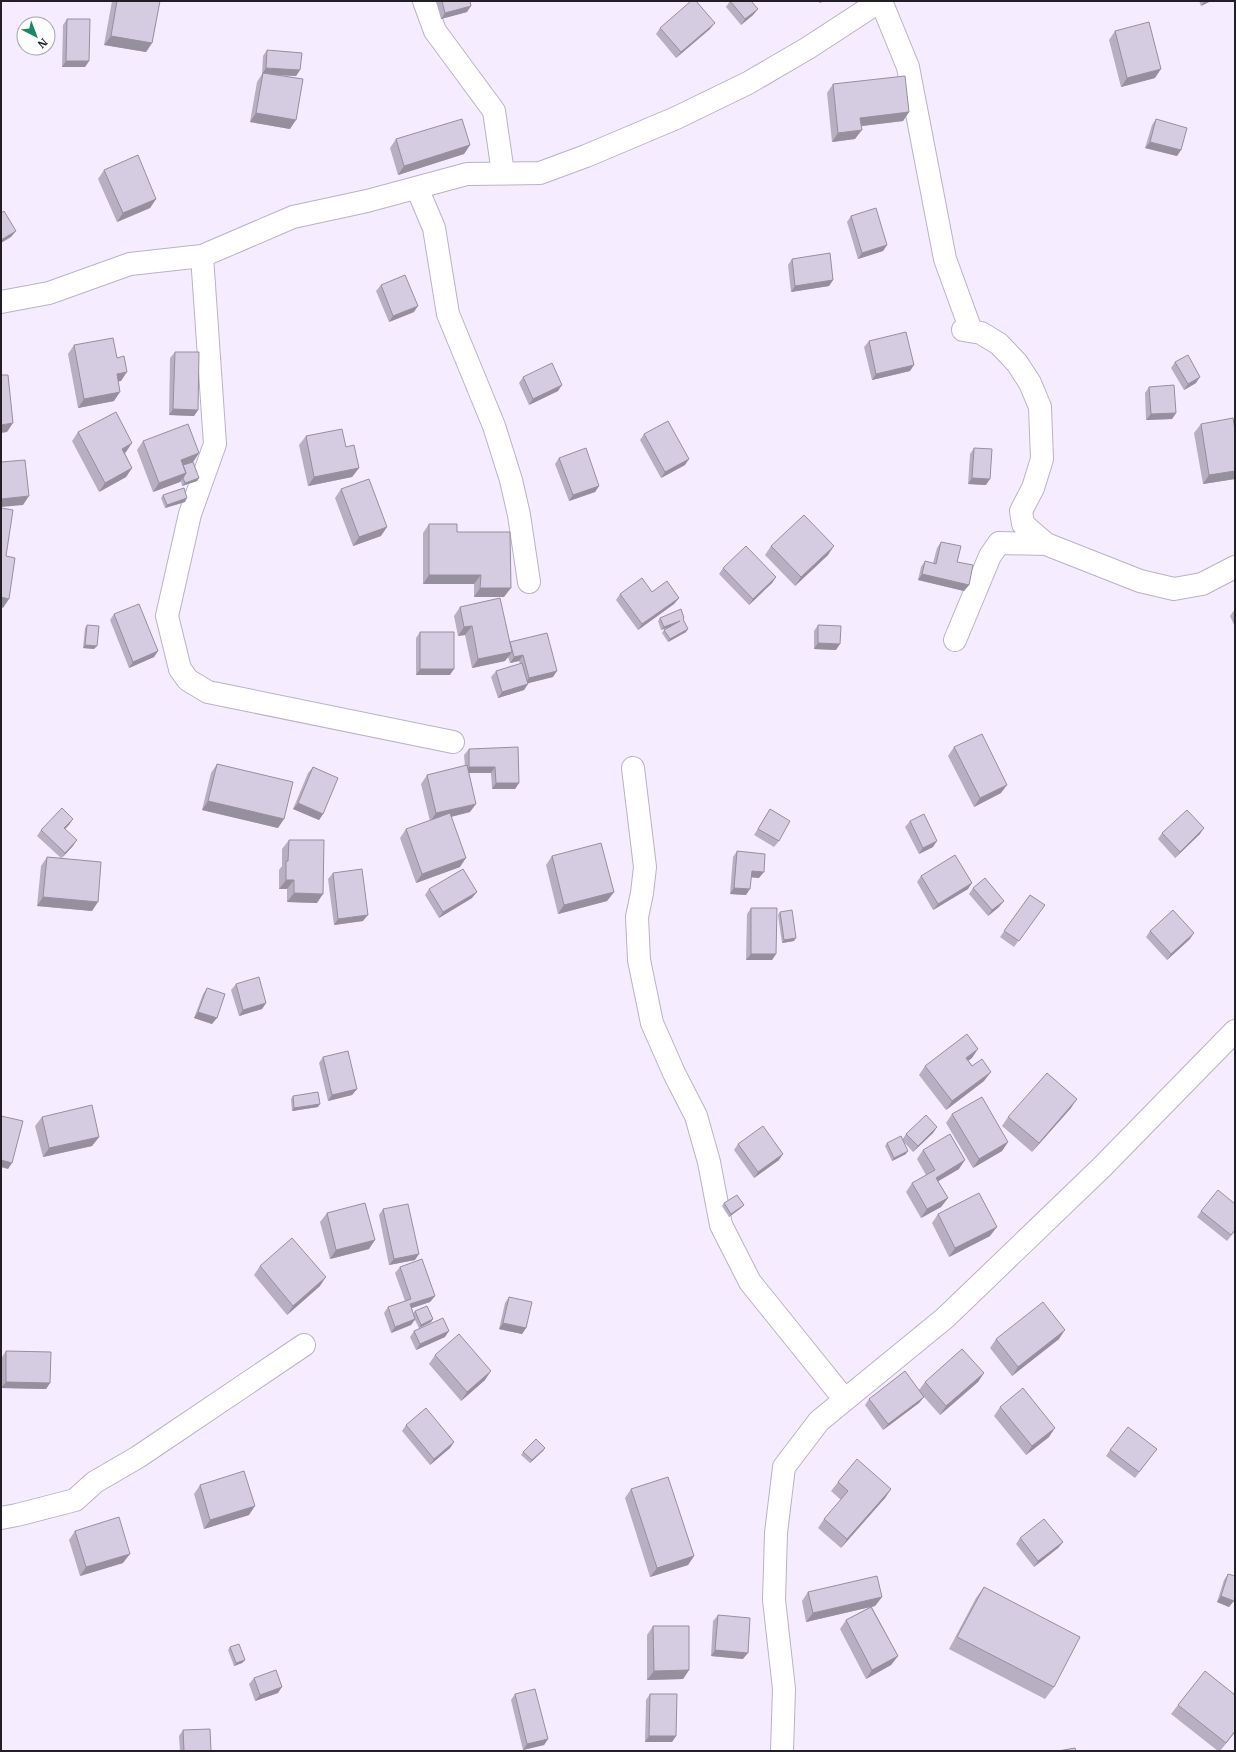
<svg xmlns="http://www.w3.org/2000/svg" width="1236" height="1752" font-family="'IBM Plex Serif',serif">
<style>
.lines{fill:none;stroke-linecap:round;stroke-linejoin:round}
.minor-casing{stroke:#bbb1c6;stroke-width:24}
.minor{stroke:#fff;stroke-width:22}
.wall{fill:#b8afc2}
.shaded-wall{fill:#968f9e}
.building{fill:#d6cce2;stroke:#968f9e}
</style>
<rect width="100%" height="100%" fill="#f5edff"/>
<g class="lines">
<g class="minor-casing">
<path id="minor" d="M424 1 435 31 494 111 503 173
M881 1 908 67 945 259 969 325 963 330 981 333 999 344 1017 363 1030 383 1040 407 1042 459 1033 488 1021 511 1023 524 1046 544 1140 581 1174 589 1202 584 1235 567
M417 188 434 228 448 314 494 426 511 480 519 515 529 582
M202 256 215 444 190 514 167 616 180 669 188 680 208 692 453 742
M1 302 49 293 130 264 202 256 293 217 367 201 467 174 540 173 586 156 676 118 748 83 808 48 880 1
M955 640 990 556 999 543 1046 544
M633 768 645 867 642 893 637 917 639 960 652 1023 674 1073 696 1116 709 1162 721 1225 750 1282 845 1400
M1 1518 17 1515 75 1500 95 1482 138 1457 304 1345
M782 1751 784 1689 774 1600 776 1533 784 1467 819 1421 945 1318 1102 1167 1235 1031"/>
</g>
<use href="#minor" class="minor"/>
</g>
<path class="wall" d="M112 1H160L152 43 146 52 104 45Z
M436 1H470L467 12 441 19Z
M730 1 758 9 753 15 741 25 726 7Z
M1199 1H1211L1201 6Z
M67 19 89 61 85 67H62L63 25Z
M660 28 710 29 676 58 656 34Z
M1115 31 1155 78 1121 87 1109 40Z
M267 50 300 70 296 76 274 75 290 129 250 122 257 82 262 74 263 56Z
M833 84 909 112 903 121 861 126 855 139 832 142 827 93Z
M1156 119 1181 150 1177 156 1145 148 1152 125Z
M396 139 470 145 464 154 398 175 390 148Z
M104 170 156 199 150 208 117 222 98 179Z
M851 216 887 245 883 251 858 259 847 222Z
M792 259 833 280 829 286 791 292 788 265Z
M381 285 414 312 389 322 376 291Z
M869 341 910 371 872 380 864 347Z
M74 345 121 381H118L114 401 78 408 68 354Z
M175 352 198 410 194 416 169 415 170 358Z
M1175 362 1196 383 1184 390 1171 368Z
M523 377 558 391 529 405 519 383Z
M1149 387 1176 413 1172 419 1146 420 1145 393Z
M1201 424 1235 430V479L1203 484 1194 433Z
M78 432 126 452 125 453 132 468 126 477 99 492 72 441Z
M644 434 685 465 661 478 640 440Z
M306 436 346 447 359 468 352 477 308 486 299 445Z
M143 441 199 453 193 462 186 464 199 478 197 481 182 486 181 481 180 482 153 492 137 450Z
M974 448 986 485 968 484 970 454Z
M559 458 599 486 595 492 569 501 555 464Z
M341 489 381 536 353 546 335 498Z
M163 495 185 502 165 508 161 498Z
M429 524 457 532 504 597H474V584H423V533Z
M941 542 957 562 969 585 964 591 918 580 921 567 925 561 933 563 937 548Z
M771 546 828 555 795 586 765 555Z
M723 568 776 577 772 583 749 605 719 574Z
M652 592 679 598 674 604 638 630 616 600 620 594Z
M460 607 510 643 553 677 528 683 524 690 498 698 491 677 496 671 520 664 519 661 510 663 508 657 505 661 472 668 465 635 458 636 454 616Z
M1235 609V627L1230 616Z
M114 614 158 651 154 657 129 668 110 620Z
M660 618H684L683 620 686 632 668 642 662 633 664 630 669 627 661 630 658 621Z
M87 625 94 649 83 648 85 628Z
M818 625 836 650 814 649V631Z
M420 632 450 675H416V638Z
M954 747 1001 793 974 807 948 756Z
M469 749 519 783 515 789H492L491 773H469L470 812 451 817 460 867 416 883 400 838 406 829 430 821 421 784 427 775 465 766 464 755Z
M217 764 278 828 202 810 211 773Z
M313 767 323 814 319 820 293 809 308 773Z
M770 809 779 841 774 847 754 835Z
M73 819 65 829 73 846 61 858 92 911 37 906 41 866 47 857 61 858 37 836 41 830Z
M910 821 933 847 919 854 905 827Z
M1162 833 1200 834 1175 858 1158 839Z
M289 840 317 903 287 902V889H279V870L282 866V849Z
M737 851 759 878 751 877 746 895 730 894 733 857Z
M552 856 614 892 607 901 558 914 546 865Z
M333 873 363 921 334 925 328 879Z
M921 876 968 889 933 910 917 882Z
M973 888 999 907 988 916 969 894Z
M429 889 472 898 439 918 425 895Z
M1030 895 1045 905 1014 947 1000 937Z
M751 908 776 954 772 960H746L747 914Z
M780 912 794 941 782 943 778 915Z
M1150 931 1190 939 1167 960 1146 937Z
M236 984 266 1003 262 1009 239 1016 231 990Z
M207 988 212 1024 194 1018 203 994Z
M323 1057 357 1089 352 1095 328 1101 319 1063Z
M972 1058 968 1060 984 1081 946 1110 919 1075 925 1066Z
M293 1096 318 1107 292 1111 291 1099Z
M1071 1108 1032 1152 1002 1126 1008 1117Z
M952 1114 1008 1142 1002 1151 973 1168 946 1123Z
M42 1117 99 1137 92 1146 43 1157 35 1126Z
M937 1127 933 1133 913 1152 903 1141 906 1154 892 1161 885 1146 887 1143 902 1140 906 1134Z
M738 1144 779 1160 754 1178 734 1150Z
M923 1150 959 1169 938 1181 948 1198 941 1207 921 1218 906 1192 912 1183 926 1175 917 1159Z
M724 1203 741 1208 729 1217 722 1206Z
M1235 1204V1231L1227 1241 1197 1217 1201 1211Z
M383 1209 415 1260 389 1265 379 1215Z
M327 1213 369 1249 330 1259 320 1222Z
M938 1214 990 1236 949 1257 932 1223Z
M260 1266 320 1286 287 1315 254 1275Z
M400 1267 435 1296 430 1302 412 1308 413 1313 415 1311 433 1319 431 1322 419 1328 415 1320 411 1325 391 1333 384 1313 388 1307 405 1301 395 1273Z
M509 1297 526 1328 522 1334 499 1329 505 1303Z
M414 1331 445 1337 416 1350 410 1337Z
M996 1339H1059L1012 1376 990 1348Z
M6 1351 50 1383 46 1389 1 1388 2 1357Z
M435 1355 485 1380 461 1401 429 1364Z
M984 1373 978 1382 940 1415 924 1397 919 1403 883 1430 865 1405 869 1399 919 1390 925 1382Z
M1000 1407 1049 1437 1026 1455 994 1416Z
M406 1425 454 1442 450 1448 430 1465 402 1431Z
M545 1448 543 1451 530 1463 521 1455 523 1452Z
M1157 1449 1135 1478 1106 1456 1110 1450Z
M838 1482 891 1489 885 1498 841 1548 818 1528 824 1519 841 1500 831 1491Z
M200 1485 249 1515 204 1529 194 1494Z
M631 1489 694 1556 688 1565 650 1577 625 1498Z
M75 1531 123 1563 80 1576 69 1540Z
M1020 1538 1063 1542 1058 1548 1034 1567 1016 1544Z
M1228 1574 1234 1599 1229 1607 1217 1602 1224 1580Z
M984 1587 1054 1687 1045 1699 949 1649 976 1598Z
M808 1592 882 1597 875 1606 872 1607 898 1656 891 1665 866 1679 840 1629 846 1620 870 1607 806 1622 802 1601Z
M718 1615 743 1659 711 1656 713 1621Z
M653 1626 689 1670 683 1679 647 1680V1635Z
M230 1647 245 1660 242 1663 234 1666 228 1650Z
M254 1678 278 1693 255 1701 249 1684Z
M515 1694 548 1739 544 1745 523 1750 511 1700Z
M650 1694 676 1736 672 1742H645L646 1700Z
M1235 1695V1732L1220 1751H1218L1171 1714 1178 1705Z
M183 1730 211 1751H180L179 1736Z"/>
<path class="shaded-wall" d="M820 1H826L819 3Z
M1205 1H1211L1201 6Z
M471 6 467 12 441 19 445 13Z
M758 9 753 15 741 25 745 19Z
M715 23 710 29 676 58 681 52Z
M111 36 152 43 146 52 104 45Z
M66 61H89L85 67H62Z
M266 68 300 70 296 76 262 74Z
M1161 69 1155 78 1121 87 1127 78Z
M909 112 903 121 854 127 860 118Z
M256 113 296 120 290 129 250 122Z
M862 130 855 139 832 142 838 133Z
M1150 142 1181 150 1177 156 1145 148Z
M470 145 464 154 398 175 404 166Z
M156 199 150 208 117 222 123 213Z
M16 231 11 237 1 243V240Z
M887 245 883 251 858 259 862 253Z
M833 280 829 286 791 292 795 286Z
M418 306 414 312 389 322 393 316Z
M914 365 910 371 872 380 876 374Z
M127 372 121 381 111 383 117 374Z
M1200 377 1196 383 1184 390 1188 384Z
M562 385 558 391 529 405 533 399Z
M120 392 114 401 78 408 84 399Z
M173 409 198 410 194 416 169 415Z
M1176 413 1172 419 1146 420 1151 414Z
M13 423 7 432 1 433V425Z
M132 443 126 452 116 458 122 449Z
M199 453 193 462 175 469 181 460Z
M689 459 685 465 661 478 665 472Z
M132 468 126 477 99 492 105 483Z
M359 468 352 477 308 486 314 477Z
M1235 471V479L1203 484 1209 475Z
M186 473 180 482 153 492 159 483Z
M199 478 197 481 182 486 185 483Z
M972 478 990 479 986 485 968 484Z
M599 486 595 492 569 501 573 495Z
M29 496 23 505 1 507V499Z
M187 498 185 502 165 508 167 505Z
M387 527 381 536 353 546 359 537Z
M834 546 828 555 795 586 801 577Z
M922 574 969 585 964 591 918 580Z
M429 575H481L474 584H423Z
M776 577 772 583 749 605 753 599Z
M480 588H511L504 597H474Z
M1 597 9 599 3 608 1 607Z
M679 598 674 604 638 630 642 624Z
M680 621 677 624 661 630 664 627Z
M472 626 465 635 458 636 464 627Z
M688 629 686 632 668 642 670 639Z
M818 643 840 644 836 650 814 649Z
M85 645 97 646 94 649 83 648Z
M158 651 154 657 129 668 133 662Z
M512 652 505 661 472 668 478 659Z
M523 655 519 661 510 663 514 657Z
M420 669H454L450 675H416Z
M557 671 553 677 525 684 529 678Z
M528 684 524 690 498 698 502 692Z
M469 767H495L491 773H465Z
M496 783H519L515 789H492Z
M1007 785 1001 793 974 807 980 798Z
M208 801 284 819 278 828 202 810Z
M298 803 323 814 319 820 293 809Z
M476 804 470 812 430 822 436 813Z
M73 819 69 825 60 834 64 828Z
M1204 828 1200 834 1175 858 1180 852Z
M77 840 73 846 61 859 65 853Z
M937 841 933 847 919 854 923 848Z
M466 858 460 867 416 883 422 874Z
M752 871 764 872 759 878 748 877Z
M286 880H294L287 889H279Z
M972 883 968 889 933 910 938 904Z
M734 888 750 889 746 895 730 894Z
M477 892 472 898 439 918 443 912Z
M614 892 607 901 558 914 564 905Z
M294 893 323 894 317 903 287 902Z
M43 897 98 902 92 911 37 906Z
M1004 901 999 907 988 916 992 910Z
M368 915 363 921 334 925 338 919Z
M1194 933 1190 939 1167 960 1171 954Z
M796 938 794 941 782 943 784 940Z
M751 954H776L772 960H746Z
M266 1003 262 1009 239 1016 243 1010Z
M198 1012 217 1018 212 1024 194 1018Z
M978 1049 972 1058 960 1067 966 1058Z
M991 1072 984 1081 946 1110 952 1101Z
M357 1089 352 1095 328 1101 332 1095Z
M1077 1099 1071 1108 1032 1152 1039 1143Z
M320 1104 318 1107 292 1111 294 1108Z
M937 1127 933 1133 913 1152 918 1146Z
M99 1137 92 1146 43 1157 49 1148Z
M1008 1142 1002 1151 973 1168 979 1159Z
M908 1151 906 1154 892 1161 894 1158Z
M783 1154 779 1160 754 1178 758 1172Z
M1 1160 12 1163 8 1169 1 1167Z
M965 1160 959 1169 930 1186 936 1178Z
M948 1198 941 1207 921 1218 927 1209Z
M744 1205 741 1208 729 1217 731 1214Z
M997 1227 990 1236 949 1257 955 1248Z
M375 1240 369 1249 330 1259 336 1250Z
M419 1254 415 1260 389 1265 394 1259Z
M326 1277 320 1286 287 1315 293 1306Z
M435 1296 430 1302 406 1310 410 1304Z
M415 1319 411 1325 391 1333 395 1327Z
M433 1319 431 1322 419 1328 421 1325Z
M503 1323 526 1328 522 1334 499 1329Z
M1065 1330 1059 1339 1012 1376 1018 1367Z
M449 1331 445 1337 416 1350 420 1344Z
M491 1371 485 1380 461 1401 467 1392Z
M984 1373 978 1382 940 1415 946 1406Z
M6 1382 50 1383 46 1389 1 1388Z
M924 1397 919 1403 883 1430 888 1424Z
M1055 1428 1049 1437 1026 1455 1032 1446Z
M454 1442 450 1448 430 1465 434 1459Z
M545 1448 543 1451 530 1463 532 1460Z
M891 1489 885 1498 841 1548 847 1539Z
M255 1506 249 1515 204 1529 210 1520Z
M1063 1542 1058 1548 1034 1567 1038 1561Z
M130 1554 123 1563 80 1576 86 1567Z
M694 1556 688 1565 650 1577 657 1568Z
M1221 1596 1234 1601 1229 1607 1217 1602Z
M882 1597 875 1606 806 1622 813 1613Z
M715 1650 748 1653 743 1659 711 1656Z
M898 1656 891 1665 866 1679 872 1670Z
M245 1660 242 1663 234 1666 236 1663Z
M689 1670 683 1679 647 1680 654 1671Z
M282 1687 278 1693 255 1701 260 1695Z
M1235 1731V1732L1220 1751Z
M649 1736H676L672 1742H645Z
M548 1739 544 1745 523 1750 527 1744Z"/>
<path class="building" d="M117 1H160L152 43 111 36Z
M442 1H470L471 6 445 13Z
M691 1H696L715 23 681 52 660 28Z
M730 1H751L758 9 745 19Z
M67 19H90L89 61H66Z
M1149 22 1161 69 1127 78 1115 31Z
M267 50 302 53 300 70 266 68Z
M263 73 303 79 296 120 256 113Z
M905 76 909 112 860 118 862 130 838 133 833 84Z
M462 119 470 145 404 166 396 139Z
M1156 119 1187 128 1181 150 1150 142Z
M138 155 156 199 123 213 104 170Z
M876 208 887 245 862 253 851 216Z
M4 211 16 231 1 240V213Z
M830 253 833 280 795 286 792 259Z
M405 275 418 306 393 316 381 285Z
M906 332 914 365 876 374 869 341Z
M113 338 117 358 124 356 127 372 117 374 120 392 84 399 74 345Z
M175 352H199L198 410 173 409Z
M1188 355 1200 377 1188 384 1175 362Z
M552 363 562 385 533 399 523 377Z
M1 375H8L13 423 1 425Z
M1174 385 1176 413 1151 414 1149 387Z
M116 412 132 443 122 449 132 468 105 483 78 432Z
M1233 418 1235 430V471L1209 475 1201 424Z
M668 421 689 459 665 472 644 434Z
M188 424 199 453 181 460 186 473 159 483 143 441Z
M342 429 346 447 354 445 359 468 314 477 306 436Z
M586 448 599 486 573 495 559 458Z
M974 448 992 449 990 479 972 478Z
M25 460 29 496 1 499V462Z
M193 462 199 478 185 483 183 478 186 473 183 465Z
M369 479 387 527 359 537 341 489Z
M184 488 187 498 167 505 163 495Z
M1 508 13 510 6 556 15 558 9 599 1 597Z
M804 515 834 546 801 577 771 546Z
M429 524H457V532H510L511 588H480L481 575H429Z
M941 542 961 546 957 562 973 565 969 585 922 574 925 561 936 564Z
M746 546 776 577 753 599 723 568Z
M642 578 652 592 667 581 679 598 642 624 620 594Z
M500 598 512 652 478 659 472 626 464 627 460 607Z
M139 604 158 651 133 662 114 614Z
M681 609 684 618 683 619 688 629 670 639 664 630 680 621 664 627 660 618Z
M87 625 99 626 97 646 85 645Z
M818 625 841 626 840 644 818 643Z
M420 632H454V669H420Z
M547 633 557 671 529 678 523 655 514 657 510 642Z
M522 663 528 684 502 692 496 671Z
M982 734 1007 785 980 798 954 747Z
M518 747 519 783H496L495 767H469V749Z
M217 764 293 782 284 819 208 801Z
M467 765 476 804 436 813 427 775Z
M313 767 338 778 323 814 298 803Z
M62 808 73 819 64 828 77 840 65 853 41 830Z
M770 809 790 821 779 841 758 829Z
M1187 810 1204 828 1180 852 1162 833Z
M450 813 466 858 422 874 406 829Z
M924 814 937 841 923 848 910 821Z
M289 840H324L323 894 294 893V880H286V861H288Z
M601 843 614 892 564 905 552 856Z
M737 851 765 854 764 872 752 871 750 889 734 888Z
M955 855 972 883 938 904 921 876Z
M47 857 101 862 98 902 43 897Z
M362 869 368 915 338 919 333 873Z
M463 869 477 892 443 912 429 889Z
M985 878 1004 901 992 910 973 888Z
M1030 895 1045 905 1019 941 1004 931Z
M751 908H777L776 954H751Z
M792 910 796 938 784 940 780 912Z
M1173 910 1194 933 1171 954 1150 931Z
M259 977 266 1003 243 1010 236 984Z
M207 988 225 994 217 1018 198 1012Z
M967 1034 978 1049 966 1058 972 1066 982 1059 991 1072 952 1101 925 1066Z
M348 1051 357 1089 332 1095 323 1057Z
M1047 1073 1077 1099 1039 1143 1008 1117Z
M318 1092 320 1104 294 1108 293 1096Z
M982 1097 1008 1142 979 1159 952 1114Z
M92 1105 99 1137 49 1148 42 1117Z
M926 1115 937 1127 918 1146 906 1134Z
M1 1116 23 1121 12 1163 1 1160Z
M763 1126 783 1154 758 1172 738 1144Z
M950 1134 965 1160 936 1178 948 1198 927 1209 912 1183 935 1170 923 1150Z
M901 1136 908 1151 894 1158 887 1143Z
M1218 1190 1235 1204V1230L1231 1235 1201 1211Z
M979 1193 997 1227 955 1248 938 1214Z
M737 1195 744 1205 731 1214 724 1203Z
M365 1203 375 1240 336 1250 327 1213Z
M408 1204 419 1254 394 1259 383 1209Z
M292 1238 326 1277 293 1306 260 1266Z
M422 1259 435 1296 410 1304 415 1319 395 1327 388 1307 411 1299 400 1267Z
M509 1297 532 1302 526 1328 503 1323Z
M1043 1302 1065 1330 1018 1367 996 1339Z
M427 1306 433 1319 421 1325 415 1311Z
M443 1318 449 1331 420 1344 414 1331Z
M459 1334 491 1371 467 1392 435 1355Z
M962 1349 984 1373 946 1406 925 1382Z
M6 1351 51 1352 50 1383 6 1382Z
M905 1371 924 1397 888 1424 869 1399Z
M1023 1388 1055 1428 1032 1446 1000 1407Z
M426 1408 454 1442 434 1459 406 1425Z
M1128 1427 1157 1449 1139 1472 1110 1450Z
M536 1439 545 1448 532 1460 523 1452Z
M857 1459 891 1489 847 1539 824 1519 848 1491 838 1482Z
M244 1471 255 1506 210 1520 200 1485Z
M668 1477 694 1556 657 1568 631 1489Z
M119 1517 130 1554 86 1567 75 1531Z
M1044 1519 1063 1542 1038 1561 1020 1538Z
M1228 1574 1235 1576V1596L1234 1601 1221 1596Z
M877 1576 882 1597 813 1613 808 1592Z
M984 1587 1080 1637 1054 1687 957 1637Z
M871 1607 898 1656 872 1670 846 1620Z
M718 1615 750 1618 748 1653 715 1650Z
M653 1626H689V1670L654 1671Z
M239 1644 245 1660 236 1663 230 1647Z
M276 1670 282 1687 260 1695 254 1678Z
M1205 1671 1235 1695V1731L1226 1743 1178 1705Z
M535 1689 548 1739 527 1744 515 1694Z
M650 1694H677L676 1736H649Z
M210 1729 211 1751H184L183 1730Z
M1075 1748 1076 1751H1058Z"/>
<rect width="1236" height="1752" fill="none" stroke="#211e26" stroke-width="4"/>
<g transform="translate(36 36) rotate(138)"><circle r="19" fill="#fefefe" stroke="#a6a4a8"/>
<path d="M0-3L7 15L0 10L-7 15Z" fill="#1b8765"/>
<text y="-6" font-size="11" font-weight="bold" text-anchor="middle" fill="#211e26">N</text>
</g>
</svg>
